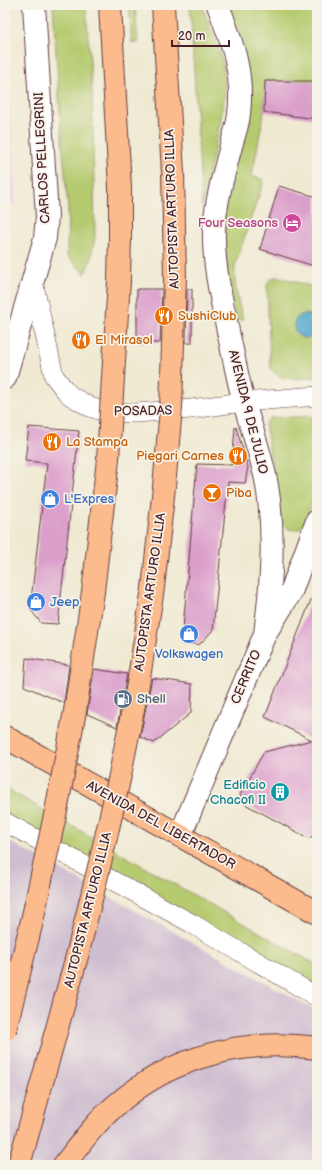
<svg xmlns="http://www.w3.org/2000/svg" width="322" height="1170" font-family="'Balsamiq Sans',sans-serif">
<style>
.built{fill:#f2cfe2}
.industrial{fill:#cfbdd0}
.green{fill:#b6cb6f;stroke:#80754d}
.water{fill:#4da5ca;stroke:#4c627a}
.building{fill:#db9fcc}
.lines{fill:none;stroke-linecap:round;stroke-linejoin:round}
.minor-casing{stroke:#633d44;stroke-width:20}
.tertiary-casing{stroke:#633d44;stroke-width:24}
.primary-casing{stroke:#633d44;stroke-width:24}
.motorway-casing{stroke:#633d44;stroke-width:24}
.minor{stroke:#fff;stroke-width:19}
.tertiary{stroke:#fff;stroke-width:22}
.primary{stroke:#fbbb8c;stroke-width:22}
.motorway{stroke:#fbbb8c;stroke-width:22}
.motorway-bridge-casing{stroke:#633d44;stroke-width:24;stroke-linecap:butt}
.motorway-bridge{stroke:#fbbb8c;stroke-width:22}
.labels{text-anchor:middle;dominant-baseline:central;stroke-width:3.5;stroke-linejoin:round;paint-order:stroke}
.street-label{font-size:13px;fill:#4a1f2b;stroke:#f7f3e8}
.hotel-label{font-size:13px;fill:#b23c85;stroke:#f7f3e8;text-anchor:end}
.food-label{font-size:13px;fill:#c56008;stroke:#f7f3e8;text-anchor:start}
.shop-label{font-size:13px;fill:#366cbe;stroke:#f7f3e8;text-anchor:start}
.service-label{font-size:13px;fill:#4e5e75;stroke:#f7f3e8;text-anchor:start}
.culture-label{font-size:13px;fill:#0d838f;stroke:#f7f3e8;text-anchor:end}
</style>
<rect width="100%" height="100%" fill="#f7f3e8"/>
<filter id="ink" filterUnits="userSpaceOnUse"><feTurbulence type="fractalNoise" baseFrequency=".025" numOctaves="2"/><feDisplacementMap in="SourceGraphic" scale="8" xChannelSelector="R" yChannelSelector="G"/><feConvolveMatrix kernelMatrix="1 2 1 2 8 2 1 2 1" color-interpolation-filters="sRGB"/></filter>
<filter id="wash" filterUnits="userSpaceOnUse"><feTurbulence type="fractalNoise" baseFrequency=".012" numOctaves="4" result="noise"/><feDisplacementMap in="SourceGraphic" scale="16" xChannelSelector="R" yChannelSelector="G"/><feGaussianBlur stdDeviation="0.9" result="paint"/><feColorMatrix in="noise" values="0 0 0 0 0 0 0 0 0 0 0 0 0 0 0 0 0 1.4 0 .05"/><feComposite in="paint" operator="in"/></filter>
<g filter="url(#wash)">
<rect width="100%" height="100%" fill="#f0ead3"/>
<path class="built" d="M5 82H8L16 204 5 205Z"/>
<path class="industrial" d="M5 839 317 1011V1165H5Z"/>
<path class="green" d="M53 5H86L92 91 95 236 91 259 85 274 67 256 68 209 61 128Z
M129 5H135L138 43H132Z
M190 5H202C209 27 221 48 224 72 227 95 221 118 216 141 211 163 207 185 202 207Z
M223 5H317V81H265L264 112 252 176 264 180 235 265C233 284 238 301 243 319L237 321 228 286 222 224 240 139Z
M275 277H280L317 288V377C305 378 280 382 273 371 271 369 270 365 270 362L267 287C268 281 269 279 275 277Z
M317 416V490L303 526C295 533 286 530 281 521L265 424 270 418Z
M5 788 317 965V991L5 815Z"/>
<path class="water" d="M294 326a12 12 0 1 1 24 0a12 12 0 1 1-24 0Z"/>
<g id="blocks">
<path class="building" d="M265 81H317V119L264 112Z
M279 186 317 197V267L260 249Z
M137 289H162L160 343H137Z
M187 289H192V343H186Z
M29 427 79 431 58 624 41 623 30 609 47 463 25 461Z
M235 427H236L248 467 245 483 228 482 213 630 199 645 182 641 197 464 232 465Z
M316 587H317V835L308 838 243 803 240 795 264 752 312 740 265 717Z
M26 658 69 665 64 703 24 686Z
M94 669 127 674 117 727 87 714Z
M152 678 192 684 191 713 154 743 140 737Z"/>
</g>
</g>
<g filter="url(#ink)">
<use href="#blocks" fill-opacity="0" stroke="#633d44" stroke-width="1"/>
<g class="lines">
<g class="minor-casing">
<path id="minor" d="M33 281 54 376 65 390 71 396 90 407 99 410 112 412 136 413 191 409 243 402 317 396
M5 822 191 923 317 997"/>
</g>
<g class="tertiary-casing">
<path id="tertiary" d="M218 5C232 43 244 73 239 114 238 125 234 135 231 146 224 172 215 204 214 231 213 267 222 301 229 336 234 358 238 381 244 402 252 432 264 461 268 492 275 540 271 586 265 634
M5 378 45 238 47 216 34 5
M180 836 265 634 291 592 317 521"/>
</g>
<g class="primary-casing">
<path id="primary" d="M5 737 317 913"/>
</g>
<g class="motorway-casing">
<path id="motorway" d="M110 5 120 188V236L119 280
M163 5 173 173 175 278
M64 1165C80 1144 96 1122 116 1105 172 1056 244 1038 317 1048"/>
</g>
<use href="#minor" class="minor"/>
<use href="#tertiary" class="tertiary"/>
<use href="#primary" class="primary"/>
<use href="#motorway" class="motorway"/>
<g class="motorway-bridge-casing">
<path id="motorway-bridge" d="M5 1030 32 921 57 806 75 711 93 592 108 459 119 280
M19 1165 77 956 100 863 119 780 138 684 153 588 164 487 171 408 175 278"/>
</g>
<use href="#motorway-bridge" class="motorway-bridge"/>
</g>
</g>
<defs>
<g id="hotel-disc" transform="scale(1)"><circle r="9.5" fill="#d1479c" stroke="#f7f3e8"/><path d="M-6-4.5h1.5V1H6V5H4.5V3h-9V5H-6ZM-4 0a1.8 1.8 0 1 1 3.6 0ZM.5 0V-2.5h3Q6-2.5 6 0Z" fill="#fff"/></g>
<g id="restaurant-disc" transform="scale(1)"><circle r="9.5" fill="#e8710a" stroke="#f7f3e8"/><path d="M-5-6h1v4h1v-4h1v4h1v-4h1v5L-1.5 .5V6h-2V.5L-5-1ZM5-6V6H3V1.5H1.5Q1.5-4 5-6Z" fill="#fff"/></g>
<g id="bar-disc" transform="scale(1)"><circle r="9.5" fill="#e8710a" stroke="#f7f3e8"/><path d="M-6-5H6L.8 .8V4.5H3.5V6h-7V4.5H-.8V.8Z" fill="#fff"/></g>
<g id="shop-disc" transform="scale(1)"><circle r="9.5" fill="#3f7fe0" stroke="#f7f3e8"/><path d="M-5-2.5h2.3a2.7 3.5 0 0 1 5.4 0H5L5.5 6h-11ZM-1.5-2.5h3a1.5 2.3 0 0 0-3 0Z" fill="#fff"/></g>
<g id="fuel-disc" transform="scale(1)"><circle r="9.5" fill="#5c6f8a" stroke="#f7f3e8"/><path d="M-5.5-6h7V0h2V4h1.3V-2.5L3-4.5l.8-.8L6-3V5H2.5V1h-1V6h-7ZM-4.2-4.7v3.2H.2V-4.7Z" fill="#fff"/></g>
<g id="building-disc" transform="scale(1)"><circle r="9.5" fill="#0f9aa8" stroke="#f7f3e8"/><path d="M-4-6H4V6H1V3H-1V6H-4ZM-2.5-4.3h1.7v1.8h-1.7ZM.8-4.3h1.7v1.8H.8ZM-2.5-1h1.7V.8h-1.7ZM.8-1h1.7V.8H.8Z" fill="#fff"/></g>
</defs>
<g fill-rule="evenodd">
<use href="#hotel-disc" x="292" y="223"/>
<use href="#restaurant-disc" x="164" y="316"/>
<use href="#restaurant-disc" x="81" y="340"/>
<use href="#restaurant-disc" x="52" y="442"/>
<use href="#restaurant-disc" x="238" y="456"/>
<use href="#bar-disc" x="212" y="493"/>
<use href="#shop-disc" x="50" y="499"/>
<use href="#shop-disc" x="36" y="602"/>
<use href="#shop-disc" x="189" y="634"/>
<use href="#fuel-disc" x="123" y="699"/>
<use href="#building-disc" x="280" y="792"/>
</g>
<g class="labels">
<g class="street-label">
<text transform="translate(42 158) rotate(-93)">CARLOS PELLEGRINI</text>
<text transform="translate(172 209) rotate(-92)">AUTOPISTA ARTURO ILLIA</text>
<text transform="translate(143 411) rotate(-1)">POSADAS</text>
<text transform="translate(248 412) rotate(76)">AVENIDA 9 DE JULIO</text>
<text transform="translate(150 592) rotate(-82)">AUTOPISTA ARTURO ILLIA</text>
<text transform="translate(246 677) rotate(-67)">CERRITO</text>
<text transform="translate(161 825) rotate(29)">AVENIDA DEL LIBERTADOR</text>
<text transform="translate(88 910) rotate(-76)">AUTOPISTA ARTURO ILLIA</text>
</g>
<g class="hotel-label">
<text x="278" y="223">Four Seasons</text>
</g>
<g class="food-label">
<text x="178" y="316">SushiClub</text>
<text x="95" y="340">El Mirasol</text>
<text x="66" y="442">La Stampa</text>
<text x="224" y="456" text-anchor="end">Piegari Carnes</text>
<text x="226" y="493">Piba</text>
</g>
<g class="shop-label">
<text x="64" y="499">L'Expres</text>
<text x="50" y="602">Jeep</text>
<text x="189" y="654" text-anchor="middle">Volkswagen</text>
</g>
<g class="service-label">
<text x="137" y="699">Shell</text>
</g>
<g class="culture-label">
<text x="266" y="785">Edificio<tspan x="266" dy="15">Chacofi II</tspan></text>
</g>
</g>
<rect width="322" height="1170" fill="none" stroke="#f7f3e8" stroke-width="20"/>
<path d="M172 40v6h57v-6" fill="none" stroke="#4a1f2b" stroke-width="2"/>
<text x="178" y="40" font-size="12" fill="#4a1f2b" stroke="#f7f3e8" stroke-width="3" paint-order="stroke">20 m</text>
</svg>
